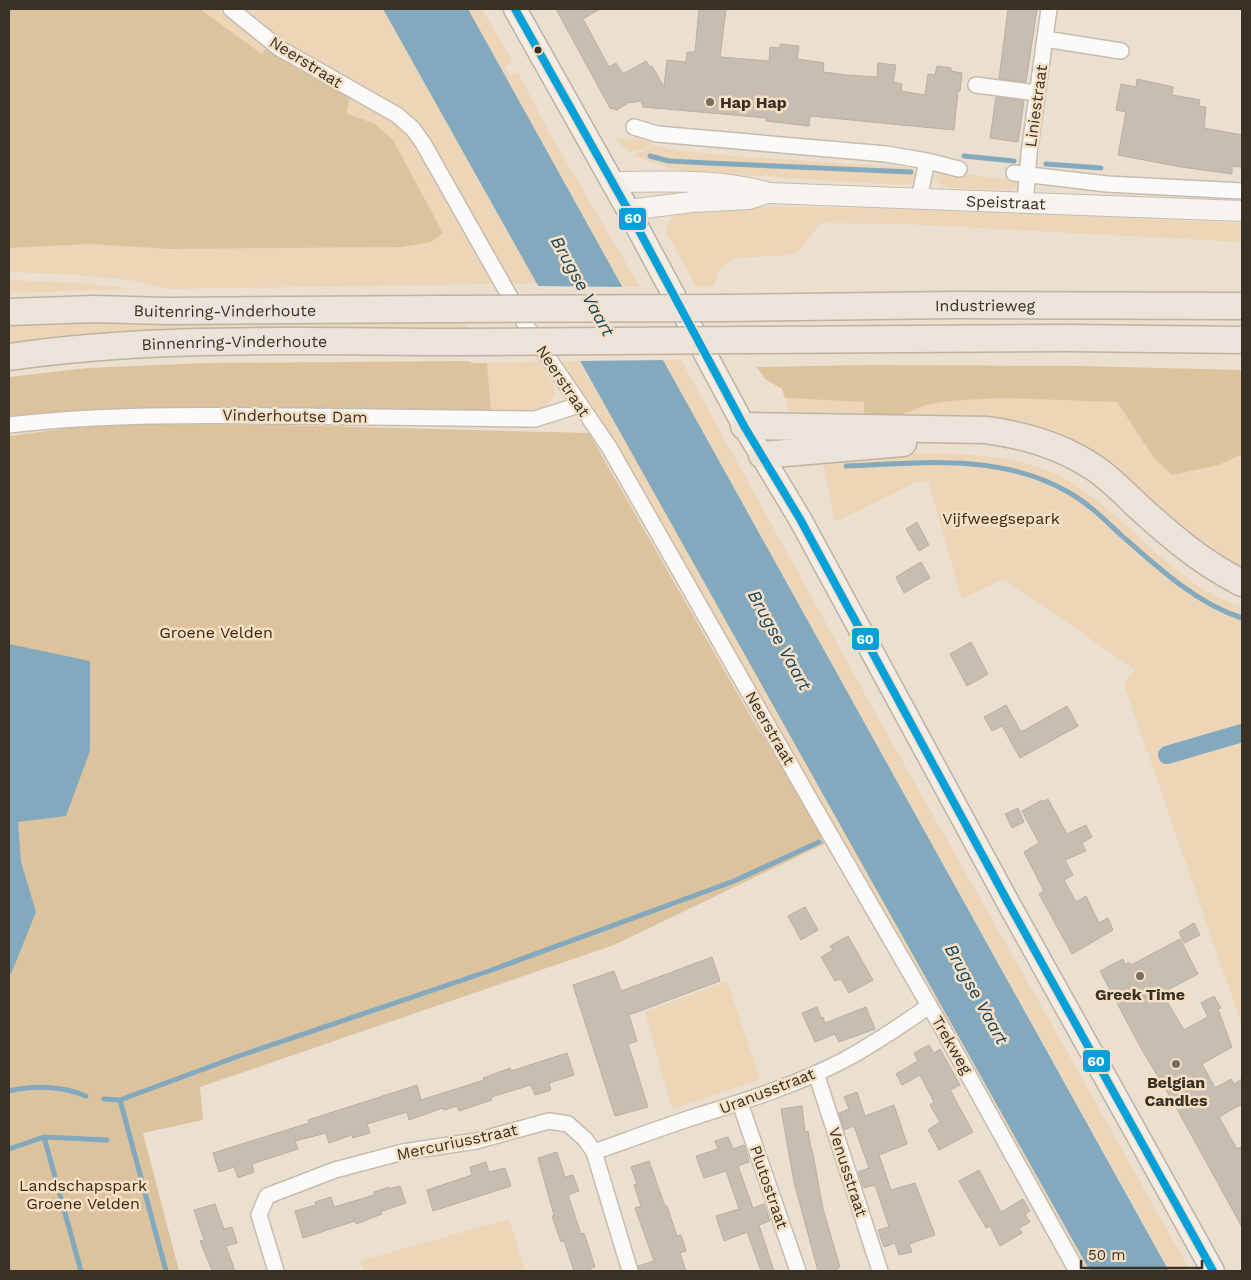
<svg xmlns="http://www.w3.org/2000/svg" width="1251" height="1280" font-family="'Work Sans',sans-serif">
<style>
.green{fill:#edd5b7}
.forest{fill:#ddc29e}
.water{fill:#83a9be}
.pier{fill:#ebdfd0}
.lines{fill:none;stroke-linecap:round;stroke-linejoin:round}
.stream{stroke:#83a9be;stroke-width:5}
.canal{stroke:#83a9be;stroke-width:18}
.building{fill:#c7bdb1;stroke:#b8afa3}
.street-casing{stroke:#c5bcb0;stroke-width:18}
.secondary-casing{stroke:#c5bcb0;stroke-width:22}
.primary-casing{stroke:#beb2a2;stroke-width:25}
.highway-casing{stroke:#beb2a2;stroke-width:29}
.street{stroke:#fcfaf8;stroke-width:15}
.secondary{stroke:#f7f3ef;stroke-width:20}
.primary{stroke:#f3ede6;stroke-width:22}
.highway{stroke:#ece4da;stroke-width:26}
.highway-bridge-casing{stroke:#beb2a2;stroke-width:29;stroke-linecap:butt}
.highway-bridge{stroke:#ece4da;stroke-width:26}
.bus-1-casing{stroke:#f6e0c5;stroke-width:11}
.bus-1{stroke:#03a0d9;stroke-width:8}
.bus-dot{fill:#393126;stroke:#f6e0c5;stroke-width:2}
.poi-dot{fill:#776e62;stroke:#f6e0c5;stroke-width:2}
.labels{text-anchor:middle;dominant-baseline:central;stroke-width:5;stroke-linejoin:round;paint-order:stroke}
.street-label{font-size:16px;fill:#393126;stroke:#f6e0c5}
.poi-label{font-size:16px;font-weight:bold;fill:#393126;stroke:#f6e0c5}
.park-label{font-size:16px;fill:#3a2911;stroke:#f6e0c5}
.water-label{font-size:18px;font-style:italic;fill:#154660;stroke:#f6e0c5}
.line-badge{stroke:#f6e0c5;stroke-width:2}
.badge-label{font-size:14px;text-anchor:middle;font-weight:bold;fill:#fff}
</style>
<rect width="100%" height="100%" fill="#ebdfd0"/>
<path class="green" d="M200 9H217L266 48 262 54Z
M247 9H383L537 284H510L431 140 420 123 399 107 362 88 359 82 349 78 281 39Z
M468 9H482L513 62 505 67 511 77 518 72 550 134 640 287H623Z
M350 97 387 119 403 131 417 149 492 284 169 289 129 280 64 274 9 272V248L91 244 168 249 402 247 431 241 442 233 393 140 375 124 346 113Z
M616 138 622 140 638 138 651 142V144L644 149 630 152 618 142Z
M653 145 667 149 732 156 905 167 912 169 916 172 915 180 912 183 901 185 693 172C673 169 653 164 634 155 640 151 647 151 653 145Z
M938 171 1014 180 1018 182 1020 185 1011 190 950 188 941 185 936 181 935 174Z
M724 206C897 207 1070 216 1242 223V242L903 224 820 223 802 248 792 255 735 258 720 268 714 286H696L666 232C667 229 668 224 670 220 678 209 711 208 724 206Z
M9 280 78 283 136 289 9 293Z
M461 319 468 328 207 332 9 346V325L196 321Z
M663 360H681L887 734 1082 1078 1190 1271H1170Z
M581 361 1091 1271H1084L823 806 647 499 606 430 557 362Z
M539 362 553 385 555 393C544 421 514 412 491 411L487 363Z
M785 398 864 402V415L790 413Z
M1001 398 1117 402 1154 458 1219 465 1242 454V559L1237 570 1189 534 1099 454 1061 435 1019 422 990 419 896 417 926 405 948 401Z
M925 453C977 454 1030 456 1075 485 1132 521 1176 587 1242 607V1026L1124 684 1135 670 1004 579 962 599 928 481 915 483 835 522 822 458Z
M727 981 760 1079 672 1109 645 1012Z
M509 1219 525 1271H364L360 1261Z"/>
<path class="forest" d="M9 9H200L262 54 266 48 299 70 350 97 346 113 375 124 393 140 443 233 431 242 402 247 168 249 91 244 9 248Z
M468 361 473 363H487L491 411C405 410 319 408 232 408 158 409 83 410 9 418V377L88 368 206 363Z
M868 365 1081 366 1242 370V454L1219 465 1172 475 1154 458 1117 402 1001 398 948 401 926 405 896 417 864 415V402L785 398 782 389 765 379 757 367Z
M101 424 284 425 589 433 751 717 828 842 614 945 200 1087 203 1120 143 1133 179 1271H9V436Z"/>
<path class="water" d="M383 9H468L1169 1271H1090Z
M9 644 90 661V751L66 816 18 822 21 862 36 912 11 974 9 973Z"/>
<path class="pier" d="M536 286 625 287 666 360 578 361Z"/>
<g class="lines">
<path class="stream" d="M650 156 669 161 708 163 911 172
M964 156 1014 161
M1046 164 1101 168
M846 466C921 463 1001 453 1068 492 1088 503 1105 520 1121 535 1157 567 1196 603 1242 618
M9 1091C33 1085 63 1086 86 1096
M104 1099 120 1100 166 1271
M120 1100 236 1057 489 971 734 881 819 842
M44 1137 81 1271
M9 1149 44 1137 107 1140"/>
<path class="canal" d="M1167 755 1242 733"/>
</g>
<path class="building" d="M556 9H600L583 19 609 67 616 63 623 74 646 61 650 67 652 66 664 87 667 60 686 62 687 52H695L699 9H726L720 57 769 61 770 47 780 48V44L799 46 797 59 824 63 823 72 847 75 877 77 878 63 896 65 893 82 902 84 901 91 925 95 928 74 935 75 937 66 951 68V71L962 73 960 91H958L954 130 810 116 809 126 766 121 767 118 643 107 641 101 628 103 617 110 610 108Z
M1008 9H1037L1026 82 999 79Z
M1137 79 1173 87 1172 95 1200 100 1199 106 1206 107 1204 128 1242 135V167L1232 166V174L1181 167 1118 155 1126 112 1116 110 1121 84 1136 87Z
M996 97 1024 101 1018 142 990 138Z
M917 522 929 545 919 551 906 529Z
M921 562 930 578 904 593 896 577Z
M971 642 988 674 967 686 950 654Z
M1006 705 1021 732 1067 706 1078 726 1020 758 1002 726 992 731 984 717Z
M1048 799 1067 834 1086 825 1092 837 1082 843 1086 851 1065 860 1073 875 1064 880 1076 902 1086 896 1099 923 1108 918 1113 930 1072 954 1039 894 1044 891 1024 852 1039 843 1022 811 1042 800 1043 802Z
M1018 808 1024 822 1012 828 1005 814Z
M805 907 818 930 801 940 788 916Z
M1194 923 1200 935 1184 943 1179 932Z
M848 936 873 980 849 993 841 979 835 981 821 957 833 950 830 946Z
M1180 939 1198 974 1162 993 1184 1030 1208 1017 1201 1003 1214 996 1221 1008 1218 1009 1232 1047 1202 1064 1215 1088 1231 1079 1234 1084 1242 1079V1104L1219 1117 1237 1149 1242 1146V1227L1172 1100 1142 1050 1100 971 1123 959 1125 965 1129 962 1131 965Z
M712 957 720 981 629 1015 637 1041 628 1044 648 1107 615 1116 573 985 614 971 621 991Z
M817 1007 821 1018 823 1017 825 1023 866 1007 875 1029 839 1042 835 1034 815 1042 802 1013Z
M929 1045 934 1053 940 1049 960 1085 950 1090 973 1132 939 1150 928 1130 940 1122 930 1105 934 1102 920 1075 902 1085 896 1074 918 1061 914 1053Z
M567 1053 574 1075 549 1083 551 1090 535 1095 531 1085 491 1097 492 1100 459 1111 457 1106 444 1110 443 1108 409 1120 407 1112 367 1124 370 1133 353 1138 352 1135 329 1143 326 1133 295 1141 298 1149 252 1164 254 1172 238 1178 234 1167 219 1172 213 1153 309 1123 308 1120 417 1085 421 1100 484 1080 483 1078 510 1068 511 1071Z
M857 1092 865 1116 894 1105 907 1144 879 1155 891 1190 915 1183 935 1235 909 1244 912 1252 899 1255 895 1243 884 1247 878 1230 889 1227 875 1185 864 1188 858 1172 869 1168 854 1126 844 1130 839 1113 849 1109 844 1097Z
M802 1106 805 1132 808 1131 811 1149H812L823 1209 840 1267 837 1268 838 1271H818L794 1182 781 1109Z
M728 1137 733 1149 744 1145 747 1154 749 1162 738 1166 753 1208 764 1204 767 1212 770 1221 759 1225 774 1271H761L747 1232 724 1241 716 1216 739 1209 726 1171 704 1178 696 1156 718 1149 715 1141Z
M557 1152 565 1177 573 1175 579 1191 568 1195 581 1234 584 1233 595 1267 590 1268 591 1271H574L564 1241 561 1242 552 1216 554 1215 538 1158Z
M649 1161 665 1206H667L677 1236 681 1235 686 1251 680 1253 686 1271H639L638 1266 654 1261 635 1208 641 1206 634 1185 637 1184 631 1167Z
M486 1162 489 1172 505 1168 511 1186 433 1211 427 1190 472 1175 470 1167Z
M979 1170 1001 1212 1023 1199 1030 1211 1025 1214 1030 1222 1019 1228 1022 1233 1000 1246 990 1226 986 1228 959 1181Z
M400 1186 406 1203 380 1212 382 1214 356 1224 355 1221 303 1238 295 1211 316 1205 315 1202 331 1197 334 1207 374 1195V1192L389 1187V1189Z
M215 1204 224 1229 232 1227 237 1243 226 1246 235 1271H212L200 1241 204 1240 194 1210Z"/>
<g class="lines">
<g class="street-casing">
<path id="street" d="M231 9 279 48 397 115 413 129 423 143 527 327 609 447 828 831 941 1026 1077 1271
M1045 39 1121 51
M976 85 1037 93
M634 127 657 134 886 154 927 161 959 169
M1014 173 1107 184 1242 191
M919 199 927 161
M1025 204 1029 154 1049 9
M9 425C103 414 198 415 293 416 374 417 454 418 535 419L579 405
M816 1073 880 1271
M740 1103 798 1271
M594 1152C628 1140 663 1127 697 1116 748 1100 799 1084 846 1059 875 1043 902 1025 929 1006
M276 1271 259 1215 267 1196 335 1170 403 1152 476 1141 549 1121 568 1124 585 1139 594 1152 630 1271"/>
</g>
<g class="secondary-casing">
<g id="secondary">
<path id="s1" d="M611 182C663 182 719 178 769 193L1242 211"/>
<path d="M628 210 692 202 749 199 767 193"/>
</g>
</g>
<g class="primary-casing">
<path id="primary" d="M515 9 628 210 744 426 800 519 1010 906 1213 1271"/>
</g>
<g class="highway-casing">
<g id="highway">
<path id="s2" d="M727 308 955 305 1242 306"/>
<path id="s3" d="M9 312 94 309 167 311 443 309"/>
<path d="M748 340 1069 338 1242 340"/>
<path id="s4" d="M9 357C158 335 311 342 461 342"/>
<path d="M744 426 986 430C1024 435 1060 445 1093 467 1110 478 1126 495 1141 509 1173 538 1204 564 1242 583"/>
<path d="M762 455 903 443"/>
</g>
</g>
<use href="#street" class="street"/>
<use href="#secondary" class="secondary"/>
<use href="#primary" class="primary"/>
<use href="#highway" class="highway"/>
<g class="highway-bridge-casing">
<path id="highway-bridge" d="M443 309 727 308
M461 342 748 340"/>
</g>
<use href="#highway-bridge" class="highway-bridge"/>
<g class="bus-1-casing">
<path id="bus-1" d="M515 9 628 210 744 426 800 519 1010 906 1213 1271"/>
</g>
<use href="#bus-1" class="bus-1"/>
</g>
<circle class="bus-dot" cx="538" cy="50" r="4.5"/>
<g class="poi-dot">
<circle cx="710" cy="102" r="5"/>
<circle cx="1140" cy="976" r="5"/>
<circle cx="1176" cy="1064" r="5"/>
</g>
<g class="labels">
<g class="street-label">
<text transform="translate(306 62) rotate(32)">Neerstraat</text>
<text transform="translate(1036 106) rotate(-82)">Liniestraat</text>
<text stroke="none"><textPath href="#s1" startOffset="396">Speistraat</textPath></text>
<text stroke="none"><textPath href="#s2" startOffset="258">Industrieweg</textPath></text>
<text stroke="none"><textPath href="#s3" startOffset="216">Buitenring-Vinderhoute</textPath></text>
<text stroke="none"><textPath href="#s4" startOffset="226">Binnenring-Vinderhoute</textPath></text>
<text transform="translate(563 381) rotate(56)">Neerstraat</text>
<text transform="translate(295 416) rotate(1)">Vinderhoutse Dam</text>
<text transform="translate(770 728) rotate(60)">Neerstraat</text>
<text transform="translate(952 1045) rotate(60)">Trekweg</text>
<text transform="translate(767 1091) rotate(-21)">Uranusstraat</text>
<text transform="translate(457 1142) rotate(-12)">Mercuriusstraat</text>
<text transform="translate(848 1172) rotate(72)">Venusstraat</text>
<text transform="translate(769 1187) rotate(71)">Plutostraat</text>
</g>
<g class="poi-label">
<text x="720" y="102" text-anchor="start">Hap Hap</text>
<text x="1140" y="994">Greek Time</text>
<text x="1176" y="1082">Belgian<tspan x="1176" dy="18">Candles</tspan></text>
</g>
<g class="park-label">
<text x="1001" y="518">Vijfweegsepark</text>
<text x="216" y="632">Groene Velden</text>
<text x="83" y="1185">Landschapspark<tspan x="83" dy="18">Groene Velden</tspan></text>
</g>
<g class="water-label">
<text transform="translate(583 286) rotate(61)">Brugse Vaart</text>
<text transform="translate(780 640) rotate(61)">Brugse Vaart</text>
<text transform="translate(977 994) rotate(61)">Brugse Vaart</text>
</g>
</g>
<g class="line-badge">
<rect x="618" y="207" width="29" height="24" rx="5" fill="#03a0d9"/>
<rect x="851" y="627" width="29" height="24" rx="5" fill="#03a0d9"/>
<rect x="1082" y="1049" width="29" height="24" rx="5" fill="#03a0d9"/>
</g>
<g class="badge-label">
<text x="633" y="223">60</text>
<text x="865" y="644">60</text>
<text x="1096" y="1066">60</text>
</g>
<rect width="1251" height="1280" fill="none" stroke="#393126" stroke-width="20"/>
<path d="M1081 1260v8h121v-8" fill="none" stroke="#393126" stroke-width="2.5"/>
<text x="1088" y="1260" font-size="15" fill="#393126" stroke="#f6e0c5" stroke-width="4" paint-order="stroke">50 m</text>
</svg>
